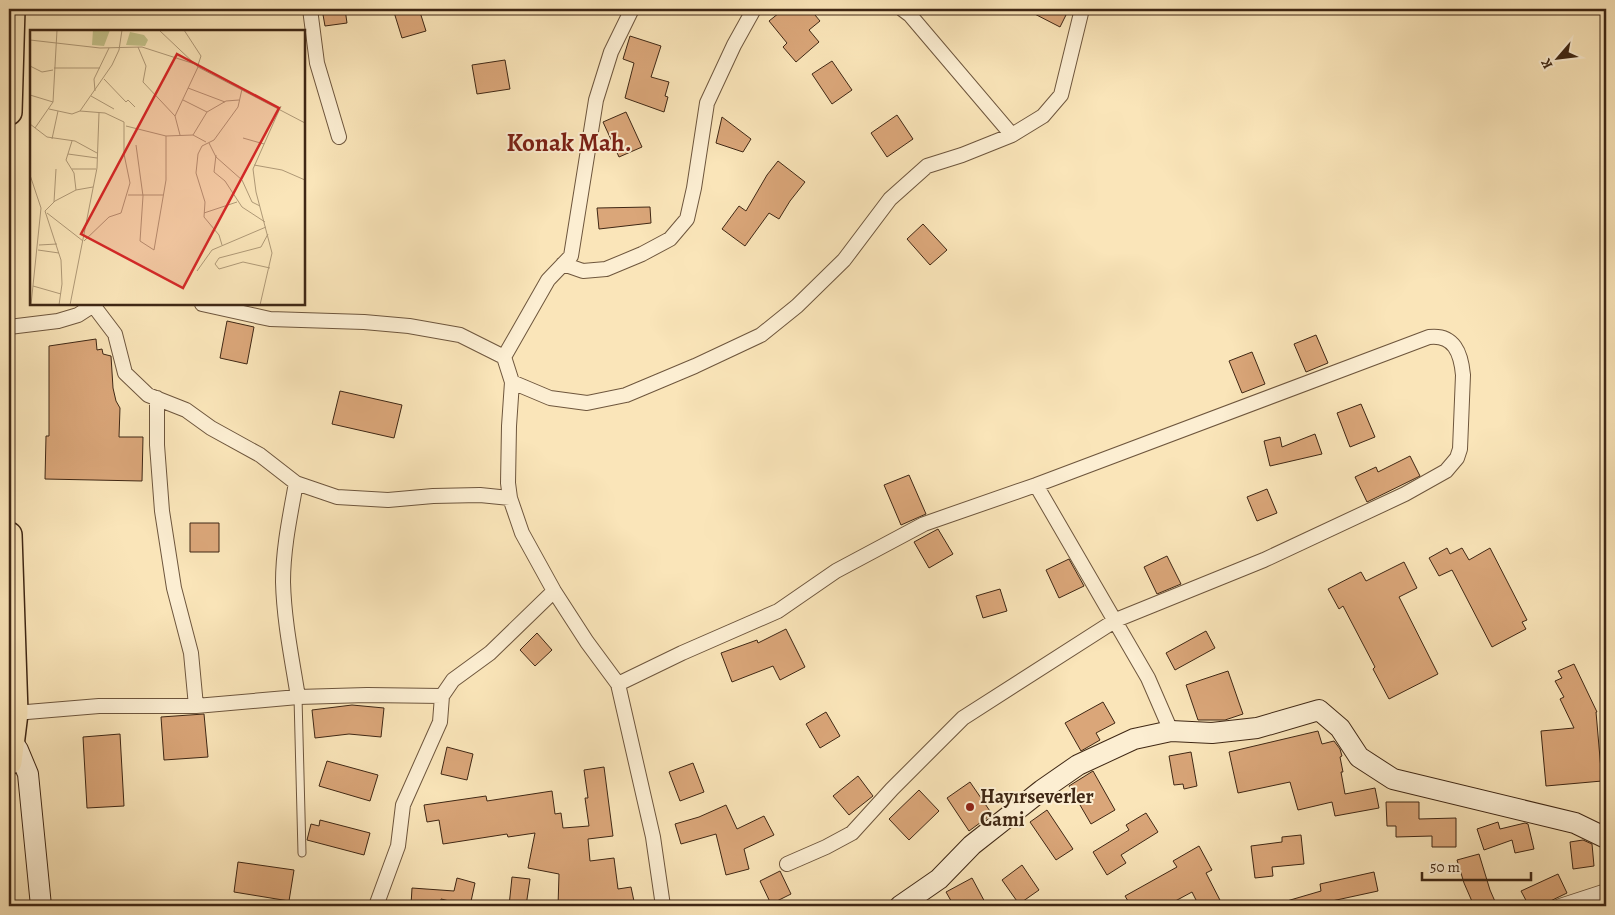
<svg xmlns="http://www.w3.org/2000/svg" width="1615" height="915" font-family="Alegreya,serif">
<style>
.building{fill:#daa679;stroke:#3f2714}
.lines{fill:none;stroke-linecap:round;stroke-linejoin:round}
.lane-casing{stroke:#6e563d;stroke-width:9}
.street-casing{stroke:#6e563d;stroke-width:16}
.secondary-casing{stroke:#3f2714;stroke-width:22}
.highway-casing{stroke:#3f2714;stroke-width:28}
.lane{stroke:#fceed2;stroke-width:7}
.street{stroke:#fceed2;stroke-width:14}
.secondary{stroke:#fceed2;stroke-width:20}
.highway{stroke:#fae5b9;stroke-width:25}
.poi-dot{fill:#8f2418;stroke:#fceed2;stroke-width:2}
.labels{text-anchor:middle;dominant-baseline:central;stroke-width:4;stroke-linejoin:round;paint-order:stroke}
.poi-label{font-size:20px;font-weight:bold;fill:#3f2714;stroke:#fceed2;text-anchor:start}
.district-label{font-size:25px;font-weight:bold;fill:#7a1f14;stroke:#fceed2}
.inset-road{fill:none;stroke:#af9977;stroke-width:1}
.view{fill:#d62828;fill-opacity:0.15;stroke:#d62828;stroke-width:2.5}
.inset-edge{fill:none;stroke:#3f2714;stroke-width:2.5}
</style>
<rect width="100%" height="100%" fill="#fae5b9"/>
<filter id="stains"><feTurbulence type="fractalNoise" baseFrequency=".004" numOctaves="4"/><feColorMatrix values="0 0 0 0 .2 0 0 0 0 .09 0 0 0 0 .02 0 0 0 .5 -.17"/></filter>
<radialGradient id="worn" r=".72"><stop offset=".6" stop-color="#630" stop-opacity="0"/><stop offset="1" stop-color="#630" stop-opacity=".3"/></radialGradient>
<path class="building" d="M322 9H345L347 23 325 26Z
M393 9H419L426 31 402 38Z
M784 9H810L820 21 809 30 819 42 796 62 783 47 787 43 769 21Z
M1025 9H1069L1060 27Z
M630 36 661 46 651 77 669 82 665 96 668 97 664 112 625 98 634 63 623 59Z
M505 60 510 89 477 94 472 65Z
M832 61 852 90 832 104 812 74Z
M626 112 642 147 619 157 603 122Z
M897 115 913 139 887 157 871 133Z
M722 117 751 139 743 152 716 143Z
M778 161 805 182 790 201 779 219 769 213 745 246 722 229 739 206 746 211 767 175Z
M650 207 651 223 599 229 597 208Z
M923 224 947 250 930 265 907 239Z
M227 321 254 327 247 364 220 358Z
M1316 335 1328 363 1306 372 1294 344Z
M96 339 97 350 102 349 103 354 111 356 113 388 116 401 120 408 119 437H143L142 481 45 479 46 436H49V346Z
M1252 352 1265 384 1242 393 1229 361Z
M340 391 402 405 394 438 332 424Z
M1361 404 1375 437 1350 447 1337 413Z
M1315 434 1322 454 1270 466 1264 441 1280 437 1282 447Z
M1410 456 1420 476 1367 502 1355 477 1376 467 1378 472Z
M909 475 926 514 901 525 884 485Z
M1267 489 1277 513 1257 521 1247 497Z
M190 523H219V552H190Z
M938 529 953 554 929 568 914 542Z
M1447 548 1450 554 1462 548 1469 560 1490 548 1527 620 1522 622 1526 629 1492 647 1452 570 1439 576 1429 558Z
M1167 556 1181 584 1157 594 1144 567Z
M1069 559 1084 586 1059 598 1046 570Z
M1404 562 1417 588 1399 597 1438 674 1389 699 1373 669 1375 667 1343 606 1339 609 1328 589 1361 572 1366 581Z
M1000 589 1007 611 983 618 976 596Z
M786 629 805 667 780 680 773 666 732 682 721 653 757 640 758 643Z
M1206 631 1215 648 1175 670 1166 653Z
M537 633 552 650 535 666 520 650Z
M1574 664 1597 712H1596L1602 781 1546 786 1541 731 1574 728 1560 699 1564 697 1555 681 1562 678 1558 671Z
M1228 671 1243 714 1225 720H1198L1186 685Z
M1103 702 1115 723 1096 733 1100 740 1081 751 1065 723Z
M352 705 384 708 381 737 349 734 315 738 312 710Z
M826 712 840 736 820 748 806 724Z
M204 714 208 757 164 760 161 717Z
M1318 731 1322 744 1334 741 1340 749 1342 756 1340 757 1343 772H1341L1345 794 1375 788 1379 808 1335 816 1332 802 1298 810 1290 782 1238 793 1229 752Z
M120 734 124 806 87 808 83 737Z
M447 747 473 754 467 780 441 774Z
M1191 752 1197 786 1184 789 1183 784 1174 785 1169 756Z
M327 761 378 775 370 801 319 786Z
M693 763 704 792 680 801 669 772Z
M604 767 613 836 588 839 590 861 614 858 618 889 631 887 635 906 573 905V906H558L559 874 528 868 535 833 508 837 507 834 443 844 439 820 427 822 424 805 486 796 487 801 552 791 555 814 561 813 563 828 589 826 585 798H588L584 770Z
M1093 771 1115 810 1091 824 1069 786Z
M858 776 873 796 849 815 833 796Z
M970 782 992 814 969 831 947 798Z
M919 790 939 811 909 840 889 819Z
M1386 802H1419V819L1456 818V847H1432V836L1396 837V826H1387Z
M726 805 737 829 764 816 774 835 744 849 749 869 726 875 716 834 681 844 675 824 699 817Z
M1047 810 1073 849 1056 860 1030 822Z
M1146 813 1158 832 1121 855 1126 863 1107 875 1093 852 1129 830 1126 825Z
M320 820 370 833 364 855 307 840 311 824 319 826Z
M1498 822 1500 829 1525 823 1528 824 1534 849 1515 853 1512 840 1484 850 1477 829Z
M1301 835 1304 864 1272 867 1273 876 1255 878 1251 846 1282 842V837Z
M1583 840 1592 844 1594 866 1573 869 1570 842Z
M1199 846 1212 870 1206 873 1223 906H1199L1192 892 1166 906H1131L1125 896 1177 867 1173 861Z
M1479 854 1490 890 1497 906H1474L1464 883 1457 860Z
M238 862 294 870 289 901 234 892Z
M1022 865 1039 890 1019 904 1002 880Z
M780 871 791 894 771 904 760 881Z
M1374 872 1378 891 1318 904V906H1280V903L1321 891 1320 884Z
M1558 874 1567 893 1540 906H1529L1521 891Z
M512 877 530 879 526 906H509Z
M457 878 475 883 470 906 441 899V906L411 905 412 888 454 891Z
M972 878 987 906H954L946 892Z"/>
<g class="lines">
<g class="lane-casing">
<path id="lane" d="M298 697 302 853"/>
</g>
<g class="street-casing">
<path id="street" d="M310 9 317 63 339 137
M902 9 910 15 1012 135
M563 264 583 271 606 269 642 254 670 239 687 219 694 188 707 103 734 45 754 9
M202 304 270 319 364 322 409 326 460 335 504 357 512 382 509 426 508 483 510 498 522 533 554 591 587 642 618 684 653 837 663 906
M93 305 115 334 125 373 148 395 186 410 211 428 260 455 296 483 337 497 388 500 433 496 480 495 510 498
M9 327 58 321 78 315 95 304
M504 357 548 280 571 256 596 100 611 52 632 9
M512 382 550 398 587 403 626 395 695 366 761 335 797 306 844 260 890 199 927 166 962 155 1012 135 1043 116 1061 95 1082 9
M157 398V445L162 511 174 588 191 653 196 706
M296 483C290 516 283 549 283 582 284 621 292 659 298 697
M1036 485 1148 678 1171 731
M618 684 682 653 778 611 836 571 924 524 1036 485 1429 337C1454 334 1461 353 1463 375L1460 449 1457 458 1446 471 1405 494 1264 560 1116 620 963 718 892 789 852 833 826 847 787 864
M15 713 99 706H196L298 697 367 695 442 696
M376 906 398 846 403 805 440 722 442 696 453 680 490 653 554 591
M1560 906 1606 891"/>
</g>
<g class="secondary-casing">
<path id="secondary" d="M9 737 18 750 28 774 41 906
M900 906 939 879 972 845 1042 790 1078 765 1134 739 1171 731 1212 733 1257 728 1319 710 1340 728 1359 757 1393 779 1575 823 1606 838"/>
</g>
<g class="highway-casing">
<path id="highway" d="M9 112 12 9
M9 535 15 713 9 762"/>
</g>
<use href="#lane" class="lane"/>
<use href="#street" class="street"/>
<use href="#secondary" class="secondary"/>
<use href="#highway" class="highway"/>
</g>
<circle class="poi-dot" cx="970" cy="807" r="5"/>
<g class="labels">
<g class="poi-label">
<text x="980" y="796">Hayırseverler<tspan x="980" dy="23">Cami</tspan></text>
</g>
<g class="district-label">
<text x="569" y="143">Konak Mah.</text>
</g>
</g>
<g transform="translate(30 30)">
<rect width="275" height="275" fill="#fae5b9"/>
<path d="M63 0H80L74 16 62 15ZM100 2 114 5 118 10 115 16 96 15Z" fill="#c4c38b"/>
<path class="inset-road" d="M129 0 168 37 275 93M0 10 70 18 112 17 168 35 171 26 154 0M108 17 116 36 113 52 145 86 150 105M0 36 12 42 23 40M24 38H70M74 49 96 72 98 70 105 77M158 58 195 72M65 61 64 49 79 18M0 65 23 72M61 66 84 79M153 70 177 82M19 79 42 84 50 81 82 35 89 20 92 0M50 81 75 83 94 92V124L100 153 91 183 79 187 54 211M145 86 168 37M0 94 17 107 45 111 67 123M96 96 136 106 163 105 176 112M5 98 23 72 27 0M163 105 177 82 196 71 209 70M213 108 234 114M22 109 28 81M42 111 36 130 44 143 46 160M179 113 186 127 212 150 222 172 230 176M106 115 113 166 110 211 124 220 136 150V106M38 124 67 128M186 125 184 142 195 151 212 177 235 192M224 135 252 140 275 150M42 139H66M0 145 11 178 1 275M98 165H133M24 172 26 139M17 183 53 211M174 183 207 172M238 204 231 217 189 228 185 234 189 239 213 232 240 238M9 215 27 214M192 215 189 205 174 187 175 172 166 143 168 124 172 116 184 110 208 77 212 59M8 220 29 223M167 241 182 220 236 197M3 256 31 264M29 275 32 254 31 230 15 181 25 171 46 160 63 157M40 275 67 138 69 83M230 275 242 223 226 162 223 139 251 76"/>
<path class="view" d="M147 24 249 78 153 258 51 204Z"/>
<rect width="275" height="275" class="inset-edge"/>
</g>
<rect width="1615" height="915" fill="none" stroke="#fae5b9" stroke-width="30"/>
<rect x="10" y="10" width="1595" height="895" fill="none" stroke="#3f2714" stroke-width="2.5"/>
<rect x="15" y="15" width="1585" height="885" fill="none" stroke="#3f2714"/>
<g transform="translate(1558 58) rotate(242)" stroke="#fceed2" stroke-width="4" paint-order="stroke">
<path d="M0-4L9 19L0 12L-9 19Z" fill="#3f2714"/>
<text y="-8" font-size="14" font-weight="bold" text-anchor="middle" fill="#3f2714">K</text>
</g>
<path d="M1422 872v8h109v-8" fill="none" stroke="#3f2714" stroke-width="2.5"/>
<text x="1430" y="872" font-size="15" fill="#3f2714" stroke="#fceed2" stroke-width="4" paint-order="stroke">50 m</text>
<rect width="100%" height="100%" filter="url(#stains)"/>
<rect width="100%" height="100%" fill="url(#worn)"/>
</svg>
